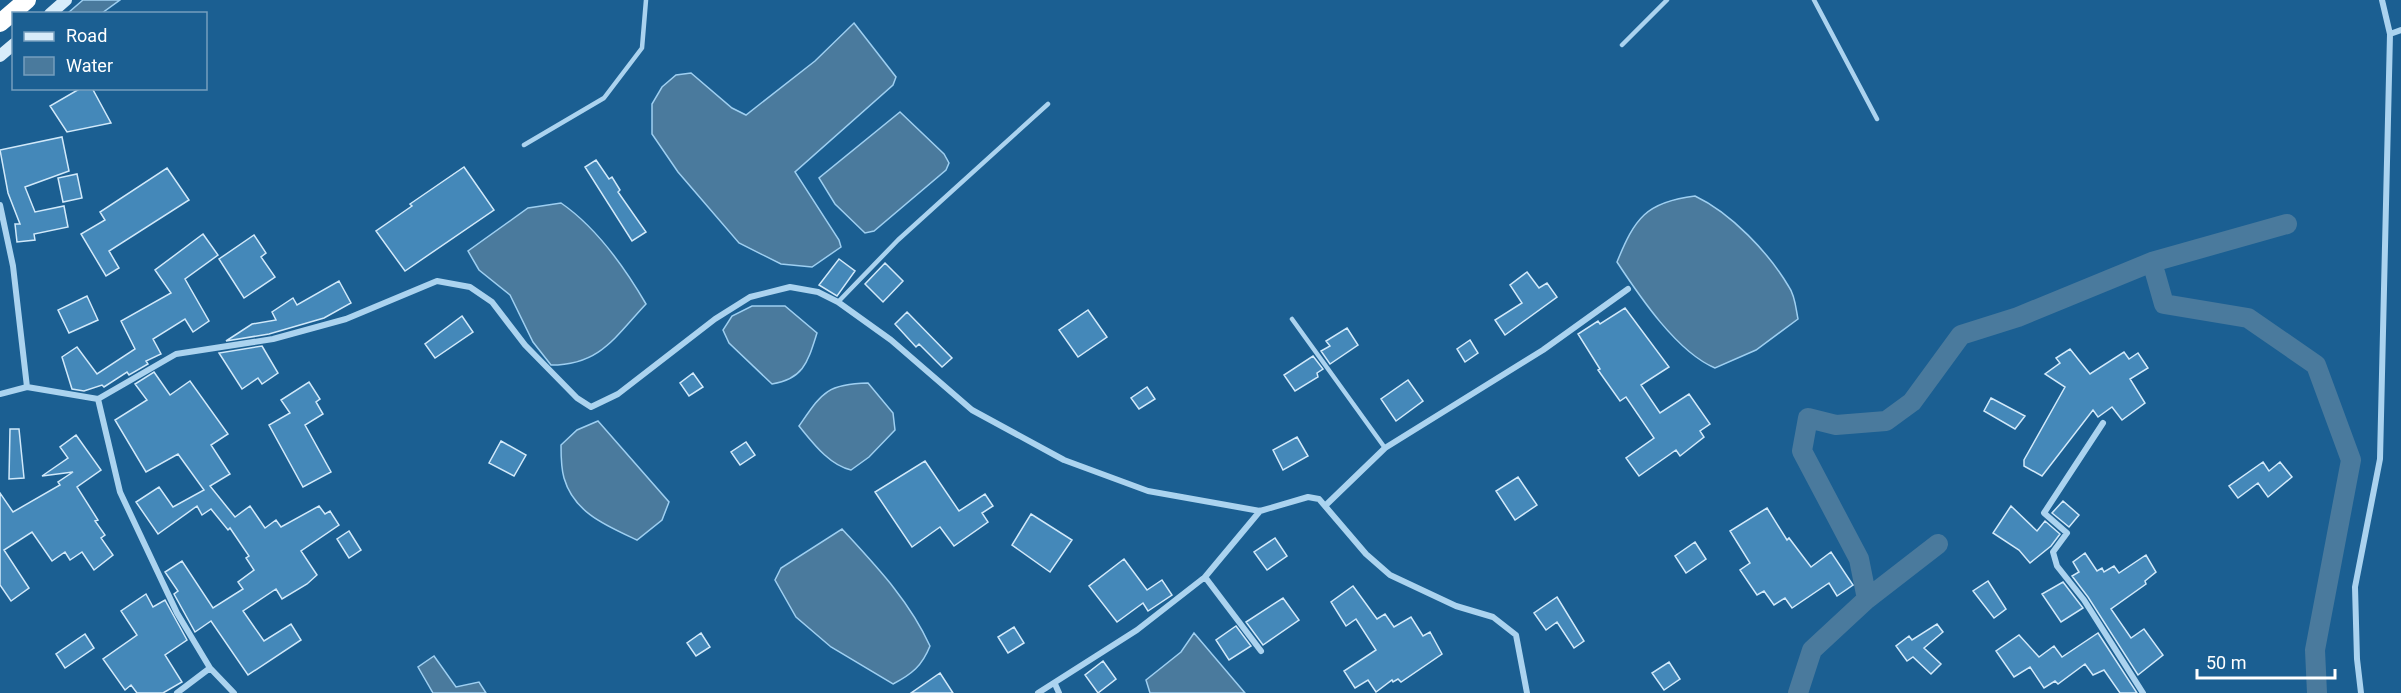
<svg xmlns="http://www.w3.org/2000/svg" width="2401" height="693" font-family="Roboto,sans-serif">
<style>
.water{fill:#4a7a9d;stroke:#9ecff1;stroke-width:1.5}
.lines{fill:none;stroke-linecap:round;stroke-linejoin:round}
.canal{stroke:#4a7a9d;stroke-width:20}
.building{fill:#4488b9;stroke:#d1e9fa;stroke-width:1.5}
.lane{stroke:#abd3ef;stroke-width:4.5}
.street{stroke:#abd3ef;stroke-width:6}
.secondary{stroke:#d8ecfa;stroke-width:12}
.highway{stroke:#fff;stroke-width:18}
</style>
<rect width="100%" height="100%" fill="#1b5f92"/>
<path class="water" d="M83 0H120L102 13H68Z
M854 23 896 77 893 85 795 172 839 240 841 247 812 267 781 264 739 243 678 172 652 134V104L662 87 676 75 691 73 732 108 746 115 815 61Z
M900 112 944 154 949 163 946 170 874 231 865 233 835 204 819 178Z
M1695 196C1731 213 1769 253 1789 287 1795 295 1796 309 1798 319L1756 350 1715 368C1677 352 1640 297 1617 262 1635 218 1646 202 1695 196Z
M561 203C596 227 625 268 646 304 615 337 600 365 551 365L533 342 510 295 479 270 468 251 528 208Z
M752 306H785L817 333C808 361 804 379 772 384L729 343 723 330 732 316Z
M868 383 893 413 895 430 869 457 851 470C829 465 813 443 799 426 822 393 826 384 868 383Z
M598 421 669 502 662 520 637 540C607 526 574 513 564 478 561 468 561 456 561 445L577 430Z
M842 529C876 566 909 600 930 646 922 666 912 674 893 684L831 647 796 617 775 580 781 568Z
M1194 633 1245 693H1150L1146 680 1181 652Z
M434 656 456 687 479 682 486 693H433L418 667Z"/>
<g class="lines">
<path class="canal" d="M2152 262 2164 304 2248 318 2316 365 2351 460 2315 650 2317 693
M1867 599 1859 559 1802 451 1808 418 1836 425 1886 421 1912 402 1961 335 2018 317 2152 262 2287 224
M1798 693 1812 650 1867 599 1938 544"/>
</g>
<path class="building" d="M81 88H92L111 123 67 132 50 106Z
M62 137 69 171 25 187 35 212 64 206 68 227 34 234 35 240 17 242 15 224H20L8 193 0 150Z
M596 160 609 179 612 177 620 190 618 192 646 232 632 241 585 167Z
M464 167 494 210 405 271 376 231 412 206 410 204Z
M167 168 189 200 109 251 119 268 106 276 81 234 105 220 100 212Z
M77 174 82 198 63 202 58 178Z
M203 234 218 255 185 279 209 321 193 332 185 319 153 339 161 354 146 361 148 364 129 375 127 372 104 387 102 385 84 391 72 389 62 357 77 347 97 374 135 349 121 321 171 293 155 270Z
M254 235 266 253 261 257 275 277 244 298 219 259Z
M839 259 855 271 837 296 819 285Z
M885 263 903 281 883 302 865 284Z
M1527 272 1539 288 1547 283 1557 297 1505 335 1495 320 1522 303 1510 285Z
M339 281 351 303 324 318 269 334 226 341 252 324 276 320 272 312 293 298 297 305Z
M87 296 98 320 69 333 58 310Z
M1625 308 1669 367 1641 385 1660 413 1689 394 1710 424 1700 431 1704 437 1680 456 1676 450 1639 476 1626 458 1654 438 1626 397 1620 401 1598 370 1600 369 1578 334 1598 321 1600 324Z
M1088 310 1107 337 1078 357 1059 330Z
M907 312 952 358 942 367 919 344 916 347 895 324Z
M462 316 473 332 435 358 425 344Z
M1347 328 1358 345 1330 364 1321 351 1330 346 1326 341Z
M1470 340 1478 353 1465 362 1457 349Z
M262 346 278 373 262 384 258 378 242 389 219 353Z
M2070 349 2090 374 2124 352 2129 359 2138 353 2148 368 2130 379 2145 403 2122 420 2112 407 2098 417 2093 410 2042 476 2024 466V460L2065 387 2045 374 2060 363 2056 358Z
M1313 356 1323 369 1317 373 1318 377 1295 391 1284 375Z
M154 372 170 395 190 381 228 434 211 445 230 474 210 486 235 517 250 506 265 528 276 520 281 527 319 506 325 514 330 511 339 525 301 551 317 575 307 584 282 599 276 589 243 611 264 641 291 624 301 640 248 675 211 621 195 632 174 594 178 591 165 572 182 561 213 608 243 589 238 582 254 570 246 558 249 556 230 528 228 530 211 509 202 515 197 506 158 534 136 502 159 487 173 507 204 490 178 454 146 472 115 420 147 400 135 384Z
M693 373 703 387 689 396 680 383Z
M1408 380 1423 401 1396 421 1381 399Z
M309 382 320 399 316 402 323 414 305 425 331 472 303 487 269 425 290 413 281 400Z
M1147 387 1155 399 1139 409 1131 398Z
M1991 398 2025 416 2015 429 1984 411Z
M10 429H19L24 478 9 479Z
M76 435 101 470 77 487 98 520 95 521 105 535 101 538 113 555 94 570 82 552 70 560 65 552 52 561 32 532 4 550 29 588 11 601 0 585V493L13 512 60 485 58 482 73 472 42 476 68 458 60 447Z
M1297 437 1308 456 1283 470 1273 450Z
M501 441 526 455 514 476 489 463Z
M746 442 755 455 740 465 731 452Z
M925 461 959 511 985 494 993 506 982 513 988 522 954 546 940 527 912 547 875 492Z
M2263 462 2269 471 2280 462 2292 477 2268 497 2258 483 2238 498 2229 486Z
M1518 477 1537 505 1515 520 1496 491Z
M2063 501 2079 515 2069 527 2052 513Z
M2011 506 2037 531 2045 521 2060 534 2051 546 2030 563 2019 550 1993 533Z
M1767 508 1787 540 1789 538 1811 567 1831 552 1853 585 1837 596 1829 583 1792 608 1785 598 1774 605 1764 591 1757 595 1740 570 1750 563 1730 531Z
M1031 514 1072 540 1050 572 1012 545Z
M349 531 361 550 349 558 337 539Z
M1275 538 1287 556 1267 570 1254 552Z
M1695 542 1706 559 1686 573 1675 556Z
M2085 553 2097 571 2102 568 2104 572 2114 566 2119 573 2146 555 2156 572 2145 581 2146 584 2111 609 2131 638 2144 629 2163 655 2138 675 2088 597 2072 576 2079 572 2073 562Z
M1124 559 1147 590 1162 580 1172 595 1148 611 1143 603 1117 622 1089 586Z
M1988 581 2006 609 1994 618 1973 591Z
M2063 582 2083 608 2061 622 2042 594Z
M1353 586 1377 619 1385 614 1394 627 1411 617 1423 636 1430 632 1442 654 1401 682 1398 679 1393 682 1392 680 1376 692 1368 680 1355 688 1344 671 1376 650 1356 619 1346 626 1331 602Z
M146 594 153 607 165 600 187 640 165 655 182 682 163 693H137L131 685 125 690 103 659 137 635 121 611Z
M1557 597 1584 641 1574 648 1557 622 1546 630 1534 613Z
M1283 598 1299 620 1263 645 1246 622Z
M1937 624 1943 632 1924 648 1941 664 1931 674 1913 657 1907 661 1896 646 1909 636 1912 640Z
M1236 626 1251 646 1229 660 1216 640Z
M1014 627 1024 643 1008 653 998 637Z
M701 633 710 647 696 656 687 643Z
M2098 633 2137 693H2120L2104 670 2093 675 2085 664 2058 684 2055 681 2044 688 2030 667 2014 677 1996 651 2019 635 2039 657 2054 646 2062 657Z
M85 634 94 648 65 668 56 654Z
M1103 661 1116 679 1098 693 1085 675Z
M1669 662 1680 679 1664 690 1652 673Z
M940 673 953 693H911Z"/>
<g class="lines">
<path class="lane" d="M1814 0 1877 119
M1622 45 1667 0
M524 145 604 98 642 48 646 0
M838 302 898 240 1048 104
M1292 319 1385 448"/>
<path class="street" d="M2390 34 2401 30
M0 205 13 266 27 387 98 399 176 354 273 339 346 319 437 281 470 287 492 302 525 345 577 398 591 407 618 394 715 319 750 297 790 287 818 292 838 302 891 340 972 410 1064 460 1148 491 1260 511 1308 497 1319 499 1366 554 1390 575 1456 606 1493 617 1516 635 1527 693
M0 394 27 387
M98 399 120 492 177 613 210 668 234 693
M2103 423 2044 513 2067 533 2053 552 2057 566 2084 600 2143 693
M1327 504 1385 448 1543 350 1628 289
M1205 577 1261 651
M1055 684 1059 693
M177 693 210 668
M1038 693 1137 630 1205 577 1260 511
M2361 693 2357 659 2355 587 2380 459 2390 34 2382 0"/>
<path class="secondary" d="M50 14 66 0
M0 56 14 44"/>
<path class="highway" d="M0 23 27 0"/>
</g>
<rect x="12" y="12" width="195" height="78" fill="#1b5f92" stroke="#769fbe" stroke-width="1.5"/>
<rect x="24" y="32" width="30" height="9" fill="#d8ecfa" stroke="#769fbe" stroke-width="1.5"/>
<text x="66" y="42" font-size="18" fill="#ffffff">Road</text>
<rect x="24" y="57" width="30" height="18" fill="#4a7a9d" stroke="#769fbe" stroke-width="1.5"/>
<text x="66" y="72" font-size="18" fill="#ffffff">Water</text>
<path d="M2197 669v9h138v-9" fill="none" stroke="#ffffff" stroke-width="3"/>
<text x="2206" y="669" font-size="18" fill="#ffffff" stroke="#1b5f92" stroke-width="4.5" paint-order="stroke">50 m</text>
</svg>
